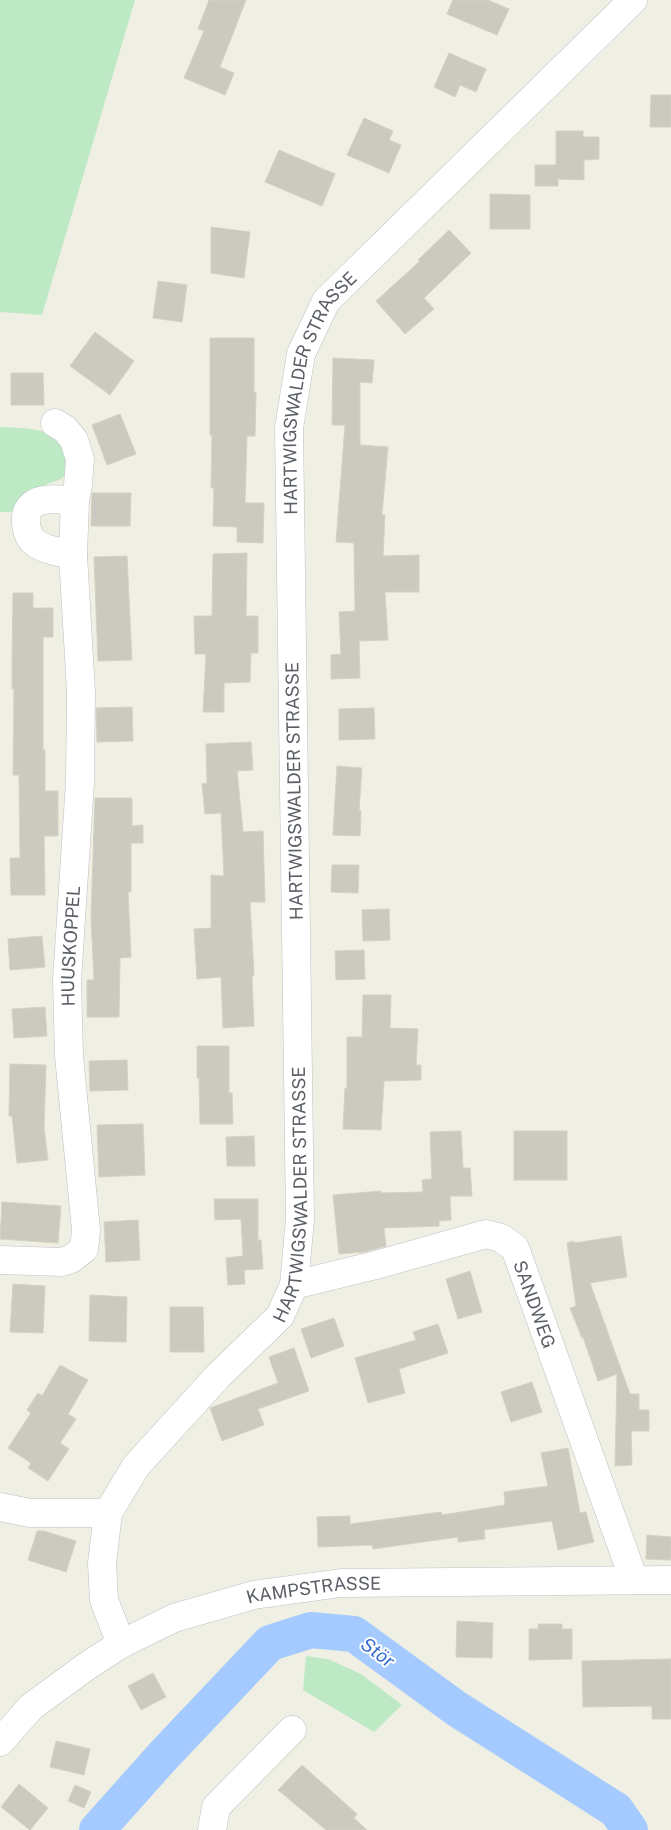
<svg xmlns="http://www.w3.org/2000/svg" width="671" height="1830" font-family="'Public Sans',sans-serif">
<style>
.green{fill:#bdeac4}
.lines{fill:none;stroke-linecap:round;stroke-linejoin:round}
.river{stroke:#a4caff;stroke-width:36}
.building{fill:#cbc9c0;stroke:#d5d2c1}
.minor-casing{stroke:#bdc0c6;stroke-width:29}
.minor{stroke:#fff;stroke-width:28}
.labels{text-anchor:middle;dominant-baseline:central;stroke-width:4;stroke-linejoin:round;paint-order:stroke}
.street-label{font-size:18px;fill:#5b5f66;stroke:#fff}
.water-label{font-size:19px;font-style:italic;fill:#396dd0;stroke:#fff}
</style>
<rect width="100%" height="100%" fill="#f0efe3"/>
<path class="green" d="M0 0H135L42 315 0 312Z
M0 427C35 429 69 426 68 472L61 479 31 490 17 512H0Z
M306 1656 328 1659 361 1674 402 1705 374 1732 303 1690Z"/>
<g class="lines">
<path class="river" d="M97 1830 163 1756 270 1643 311 1630 354 1634 457 1709 616 1810 630 1830"/>
</g>
<path class="building" d="M209 0H246L220 67 234 73 225 95 184 78 204 31 198 29Z
M453 0H488L509 9 497 35 447 14Z
M449 53 486 69 476 92 460 85 455 97 434 87Z
M651 95H671V127H650Z
M364 118 393 131 389 140 401 145 389 173 347 155Z
M556 131H583V137H599V159L584 160V180L558 179V186H535V165H556Z
M279 150 335 174 322 206 265 182Z
M490 194 530 195V229H490Z
M211 227 250 232 244 278 211 273Z
M449 230 471 253 424 298 434 309 405 334 376 301 420 261 418 260Z
M158 281 187 285 182 322 153 318Z
M95 332 134 361 110 395 70 366Z
M210 338H254V392H256L255 436H247L245 503H264L263 543 237 542V527L213 526 214 488H211L212 435H210Z
M333 358 374 360 372 383 360 382V445L388 447 382 515H385L383 556 419 555V592H385L388 640 359 641 360 678 331 679V655L341 654 339 612 355 611 354 543 336 542 345 425H332Z
M11 373H43L44 405H11Z
M120 414 136 454 107 465 92 425Z
M92 493H131L130 526H91Z
M247 553 246 616H258V653H251L250 682 224 683V712H203L206 654H195L194 616H212L213 554Z
M127 556 132 660 98 661 94 557Z
M13 593H33V608H53V637H43V750H45V791H58V836H44L45 895H11L10 858H20L19 775H13L14 689H12V664Z
M132 707 133 741 97 742 96 708Z
M374 708 375 739 339 740V709Z
M251 742 253 770 237 771 243 832 263 831 265 902H250L254 975 252 976 254 1026 223 1028 221 977 197 979 194 929 211 928V875L224 876 221 813 205 814 202 784 207 783 206 744Z
M337 766 362 768 359 811H361L360 836 333 835Z
M95 798H132V826L143 825V843H131V892H128L131 957 120 958 119 1017H87V980H94L91 918Z
M332 865H359L358 893 331 892Z
M389 909 390 940 363 941 362 910Z
M42 936 45 967 10 970 8 939Z
M364 950 365 979 336 980 335 951Z
M363 995H391L390 1028 418 1029 416 1065H421V1080L384 1081 381 1130 343 1129 345 1088H347V1037H362Z
M45 1007 47 1036 14 1038 12 1009Z
M197 1046H229V1093H232L233 1124H200L199 1078H197Z
M127 1060 128 1090 90 1091 89 1061Z
M10 1064 46 1065 44 1128 48 1160 17 1163 12 1116H9Z
M143 1124 145 1175 99 1177 97 1125Z
M461 1131 463 1168H470L472 1196H450L451 1220 439 1221V1226L384 1228 386 1246 364 1252 339 1254 333 1195 381 1191V1193L423 1192 422 1180 432 1179 430 1132Z
M514 1131H567V1180H514Z
M254 1136 255 1166H227L226 1137Z
M214 1199H258V1240H261L263 1269 244 1270 245 1284 228 1285 226 1258 243 1256 241 1219 215 1220Z
M2 1202 61 1206 58 1243 0 1239Z
M138 1220 140 1260 106 1262 104 1222Z
M621 1236 627 1277 590 1283 630 1394H639V1410H649V1431H631L632 1465 615 1466 617 1374 598 1381 583 1337 582 1338 570 1308 576 1306 567 1243 574 1241V1243Z
M470 1271 482 1312 458 1319 446 1279Z
M13 1284 45 1286 43 1333 10 1332Z
M90 1295 127 1297 126 1342 89 1341Z
M170 1307H203L204 1352H170Z
M334 1318 344 1346 311 1358 301 1329Z
M438 1324 448 1353 399 1369 405 1393 368 1403 355 1358 416 1340 413 1332Z
M294 1348 309 1391 258 1409 264 1425 222 1441 210 1408 278 1383 269 1357Z
M60 1365 88 1380 68 1414 76 1419 60 1443 69 1449 48 1481 28 1468 31 1463 8 1448 31 1413 27 1410 38 1393 42 1396Z
M532 1382 542 1412 511 1422 501 1392Z
M568 1448 580 1513 586 1512 594 1542 558 1550 552 1521 484 1530 485 1539 458 1542V1537L373 1549 372 1545 318 1547 317 1517 350 1516V1524L441 1512 442 1515 505 1505 504 1492 548 1486 541 1453Z
M37 1531H44L76 1541 66 1572 28 1560Z
M647 1535 671 1537V1560L646 1559Z
M457 1621 493 1623 492 1658 456 1657Z
M538 1624H562V1629H572V1659L529 1660V1629H538Z
M671 1659V1719H652V1706L583 1707 582 1661Z
M153 1673 166 1697 141 1710 128 1686Z
M56 1741 90 1749 84 1775 50 1767Z
M302 1765 357 1814 354 1818 367 1830H326L278 1790Z
M19 1784 48 1808 30 1830 1 1807Z
M75 1785 91 1792 84 1808 68 1801Z"/>
<g class="lines">
<g class="minor-casing">
<g id="minor">
<path d="M73 555C61 552 42 550 33 541 29 537 26 529 26 523 23 495 56 498 75 501"/>
<path id="s1" d="M0 1260 62 1262 71 1259 84 1249 86 1230 69 1056 67 980 80 782 81 692 73 555 75 501 78 485 80 459 74 440 65 429 55 423"/>
<path id="s2" d="M294 1285 376 1265 486 1234 501 1238 515 1248 634 1580"/>
<path d="M0 1507 30 1513H108"/>
<path id="s3" d="M121 1644 104 1600 102 1563 108 1513 136 1466 219 1375 280 1316 294 1285 300 1219 289 428 301 354 326 301 633 0"/>
<path id="s4" d="M0 1742 31 1707 87 1666 121 1644 174 1618 254 1595 341 1583 671 1580"/>
<path d="M212 1830 216 1807 292 1730"/>
</g>
</g>
<use href="#minor" class="minor"/>
</g>
<g class="labels">
<g class="street-label">
<text stroke="none"><textPath href="#s3" startOffset="1331">HARTWIGSWALDER STRASSE</textPath></text>
<text transform="translate(294 791) rotate(-91)">HARTWIGSWALDER STRASSE</text>
<text stroke="none"><textPath href="#s1" startOffset="392">HUUSKOPPEL</textPath></text>
<text stroke="none"><textPath href="#s3" startOffset="521">HARTWIGSWALDER STRASSE</textPath></text>
<text stroke="none"><textPath href="#s2" startOffset="291">SANDWEG</textPath></text>
<text stroke="none"><textPath href="#s4" startOffset="359">KAMPSTRASSE</textPath></text>
</g>
<g class="water-label">
<text transform="translate(378 1652) rotate(36)">Stör</text>
</g>
</g>
</svg>
